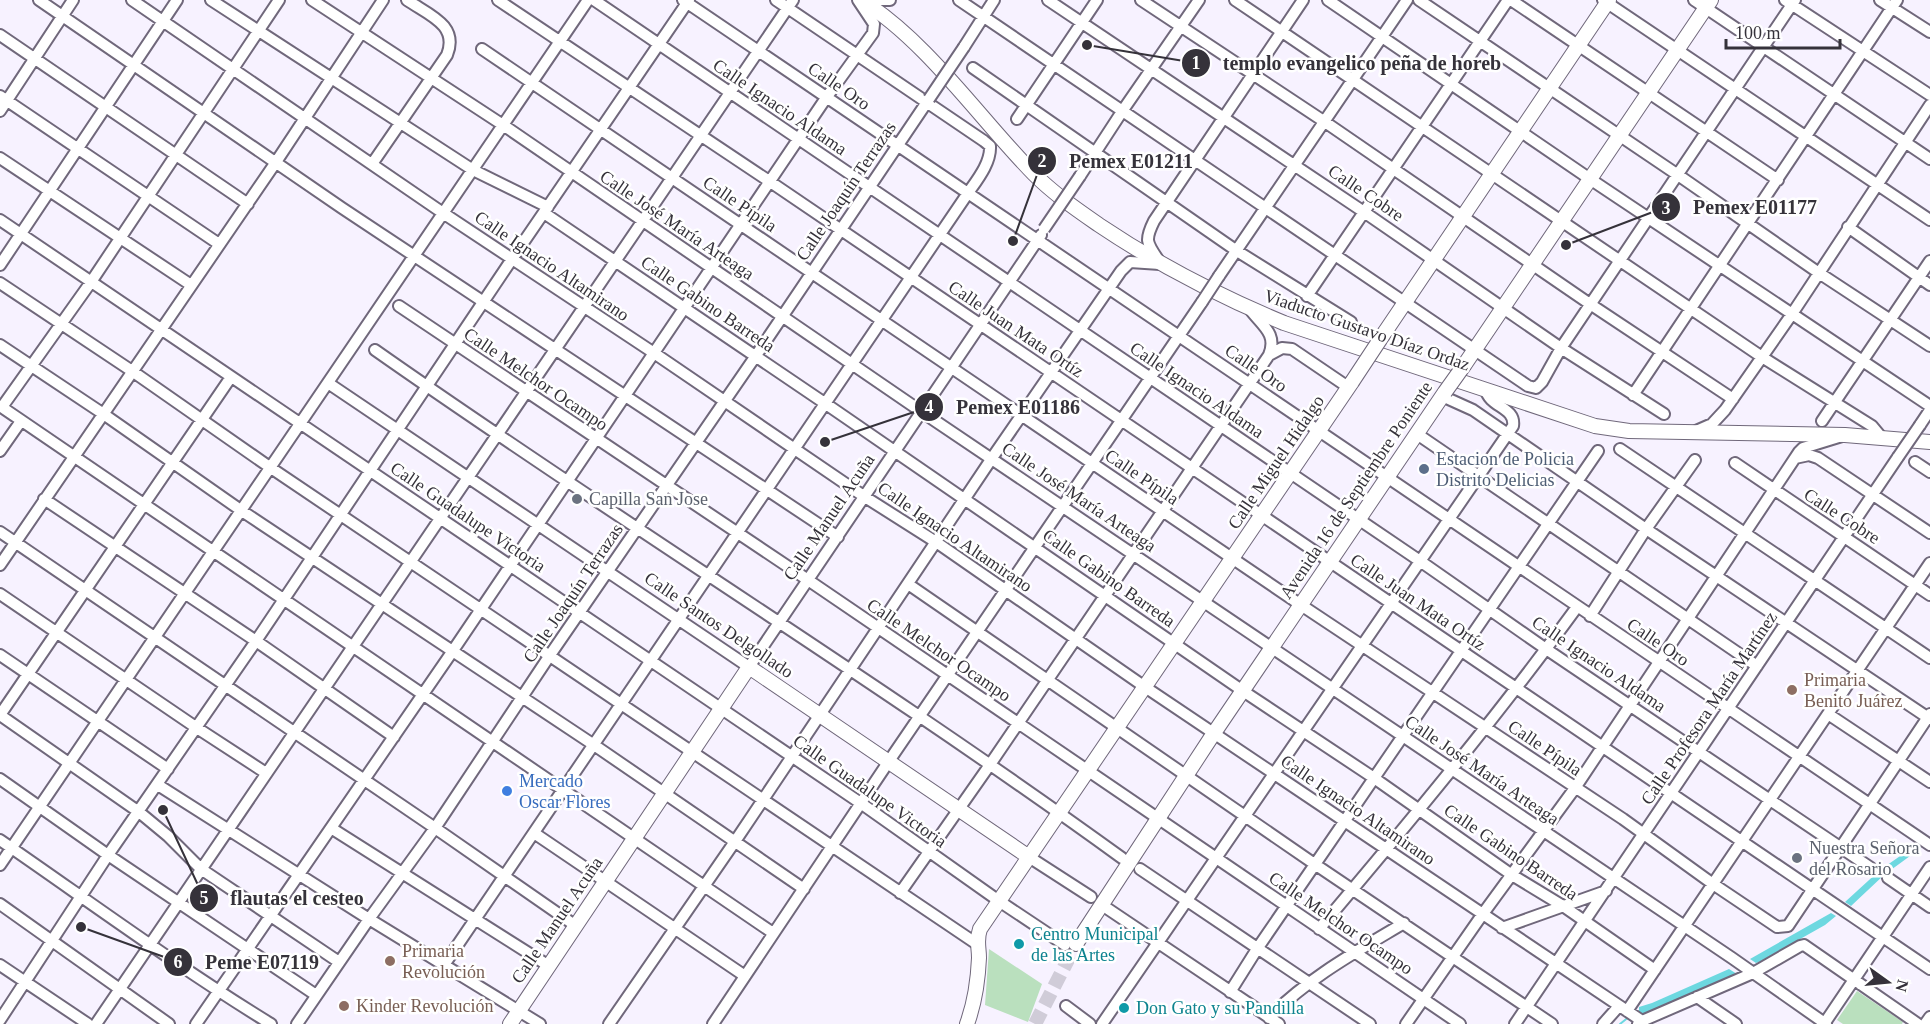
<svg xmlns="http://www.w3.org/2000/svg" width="1930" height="1024" font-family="'Times New Roman',serif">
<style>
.green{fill:#bae0be}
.water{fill:#6dd8e0}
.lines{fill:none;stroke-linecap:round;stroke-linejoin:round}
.stream{stroke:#6dd8e0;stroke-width:2}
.major-tunnel{stroke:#d0ccd8;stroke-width:14;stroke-dasharray:14 7;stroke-linecap:butt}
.minor-casing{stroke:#70687b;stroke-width:14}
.major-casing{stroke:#70687b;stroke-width:16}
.minor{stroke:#fff;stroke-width:10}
.major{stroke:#fff;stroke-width:14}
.minor-bridge-casing{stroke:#70687b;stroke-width:14;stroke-linecap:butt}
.major-bridge-casing{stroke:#70687b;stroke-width:16;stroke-linecap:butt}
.minor-bridge{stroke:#fff;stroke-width:10}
.major-bridge{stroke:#fff;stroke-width:14}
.service-dot{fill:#5c6f8a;stroke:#fff;stroke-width:2}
.worship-dot{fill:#6b7280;stroke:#fff;stroke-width:2}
.education-dot{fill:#8d6e63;stroke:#fff;stroke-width:2}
.shop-dot{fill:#3f7fe0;stroke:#fff;stroke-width:2}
.culture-dot{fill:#0f9aa8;stroke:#fff;stroke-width:2}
.labels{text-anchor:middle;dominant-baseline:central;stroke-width:5;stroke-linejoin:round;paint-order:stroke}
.street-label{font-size:18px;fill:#35323a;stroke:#fff}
.service-label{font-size:18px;fill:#4e5e75;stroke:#fff;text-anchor:start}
.worship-label{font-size:18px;fill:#5b616d;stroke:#fff;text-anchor:start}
.education-label{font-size:18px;fill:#785e54;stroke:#fff;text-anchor:start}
.shop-label{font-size:18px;fill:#366cbe;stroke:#fff;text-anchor:start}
.culture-label{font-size:18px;fill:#0d838f;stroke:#fff;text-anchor:start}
.leader{fill:none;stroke:#35323a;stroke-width:2}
.callout-dot{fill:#35323a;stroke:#fff;stroke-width:2}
.mark-label{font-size:18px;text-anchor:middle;font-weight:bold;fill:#fff}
.callout-label{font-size:20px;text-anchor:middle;font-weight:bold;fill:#35323a;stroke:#fff;stroke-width:5;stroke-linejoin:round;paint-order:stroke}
</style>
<rect width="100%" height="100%" fill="#f7f2ff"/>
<path class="green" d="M989 949 1042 984 1028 1022 985 1005Z
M1857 991 1903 1022 1902 1024H1843L1837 1020Z"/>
<path class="water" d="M1916 845 1921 848 1884 875 1851 906 1845 902 1880 870Z
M1831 913 1836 916 1825 925 1761 961 1756 963 1750 959Z
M1729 969 1737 974 1644 1015 1639 1012V1007L1652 1003Z"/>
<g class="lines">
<path class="stream" d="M1620 1024 1630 1016"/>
<path class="major-tunnel" d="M1035 1024 1076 944"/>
<g class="minor-casing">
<path id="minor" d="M39 0 342 208 838 537
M132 0 443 213 654 353 865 497 936 542 1145 687 1642 1021
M211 0 473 170 548 207
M312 0 503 125 922 412 1732 958 1826 1024
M498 0 769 181 1930 969
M594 0 1420 561 1546 649 1871 868
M683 0 1930 845
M876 0H890
M959 0 1528 386 1536 388 1542 382 1561 348 1795 0
M1048 0 1364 212 1561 348 1664 414
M1141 0 1325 122 1590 304 1733 399
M1235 0 1762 357 1872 426 1882 438
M1328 0 1590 179 1930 406
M1419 0 1678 175 1819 273 1930 346
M1511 0 1778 180
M1603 0 1930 220
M1694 0 1930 159
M1785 0 1930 95
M1880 0 1930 32
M0 35 248 204
M964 47 994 0
M482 49 1301 605 1623 819 1713 884 1777 927 1788 926 1930 714
M973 68 1237 251 1351 322
M0 96 219 244
M0 111 73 0
M1017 119 1097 0
M0 158 191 285
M372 164 447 55C459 25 429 15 407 0
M1080 176 1123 110 1199 0
M544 213 826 404 1243 691 1374 778 1512 875 1563 906 1655 970
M0 220 862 804 999 901 1065 945
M1848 227 1930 285
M1159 261C1147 243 1144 241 1154 221L1303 0
M0 265 177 0
M1219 276 1407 0
M0 283 132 371 271 468 977 944
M1307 296 1508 0
M399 306 808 580 1460 1024
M1249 308C1261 325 1278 333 1269 355
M0 345 102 413 242 511 594 745 804 889
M375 350C621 523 878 681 1122 858
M328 383 749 667 1041 235
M1633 395 1897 0
M1442 396 1473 410 1646 529 1930 719
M0 406 773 933
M2 407 91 282 279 0
M1822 421 1930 261
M1920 425 1930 410
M1696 431 1712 424 1725 410 1792 314 1930 105
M1417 434 1757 666
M1620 449 1930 658
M0 451 21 421
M1795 458 1809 455 1818 458 1930 533
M1915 462 1930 472
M1735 463 1930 595
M44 499 256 641 394 737
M0 532 435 828 576 926
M0 565 276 162 383 0
M908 584 1316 865 1552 1024
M0 594 197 728 266 773
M1590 616 1646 529 1695 460
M0 655 168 769
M1828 714 1930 782
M0 715 139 812 168 836 201 869 339 962
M0 715 231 377
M0 779 108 855 316 995
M158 785 369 919 540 1024
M331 828 549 966
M534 833 745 976
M0 840C90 902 178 967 271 1024
M1029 857 1091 897
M0 865 588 0
M1140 869 1370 1024
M1888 878 1930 907
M900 893 989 766 1269 355 1282 348 1292 349 1348 387
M0 904 169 1024
M1108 909 1279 1024
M1502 928 1606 891
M1319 929C1408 824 1496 718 1577 607
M0 965 88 1024
M444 965 968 193C977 180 991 163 990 146L984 141 776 0
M1230 992 1257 949 1598 451
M1697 997 1736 1024
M1066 1006 1090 1024
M1627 1011 1930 563
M1269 1018C1306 979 1359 950 1404 923
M0 1020 108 855 256 641 512 259 689 0
M96 1024 793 0
M196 1024 452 652 826 98 873 33 874 24 858 0
M297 1024 369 919 435 828 550 655 755 357 929 99
M609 1024 738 837 992 458 1121 271 1130 262 1160 264
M713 1024 889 761 1202 302
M1102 1024 1513 426C1516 407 1489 407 1486 390
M1406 1024 1482 915 1575 788 1799 452 1803 448 1842 436
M1515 1024 1898 457
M1603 1024 1619 1006
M1638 1024 1642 1021 1753 973 1800 946 1804 945 1918 1024
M1824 1024 1930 867
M1925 1024 1930 1017"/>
</g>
<g class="major-casing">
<path id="major" d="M861 0C927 41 980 119 1034 174 1054 194 1076 209 1099 225 1157 264 1219 296 1284 323L1595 426 1629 431 1845 435 1930 442
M1385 332 1609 0
M1465 364 1711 0
M1076 944 1214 733 1445 392
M510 1024 749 667 1029 857
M967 1024C975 1002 978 981 979 958 979 947 976 940 980 929L1352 382"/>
</g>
<use href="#minor" class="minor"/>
<use href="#major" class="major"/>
<g class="minor-bridge-casing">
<path id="minor-bridge" d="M929 99 964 47
M1044 229 1080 176
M1202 302 1219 276
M1898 457 1920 425"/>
</g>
<g class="major-bridge-casing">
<path id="major-bridge" d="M1352 382 1385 332
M1445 392 1465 364"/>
</g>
<use href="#minor-bridge" class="minor-bridge"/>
<use href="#major-bridge" class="major-bridge"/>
</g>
<circle class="service-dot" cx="1424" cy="469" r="6"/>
<g class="worship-dot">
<circle cx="577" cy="499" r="6"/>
<circle cx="1797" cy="858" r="6"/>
</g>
<g class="education-dot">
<circle cx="1792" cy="690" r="6"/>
<circle cx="390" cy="961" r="6"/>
<circle cx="344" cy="1006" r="6"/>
</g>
<circle class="shop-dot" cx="507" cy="791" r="6"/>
<g class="culture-dot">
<circle cx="1019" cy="944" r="6"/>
<circle cx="1124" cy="1008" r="6"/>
</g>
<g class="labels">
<g class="street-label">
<text transform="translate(839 86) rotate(34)">Calle Oro</text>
<text transform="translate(780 107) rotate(34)">Calle Ignacio Aldama</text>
<text transform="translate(846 191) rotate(-56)">Calle Joaquín Terrazas</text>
<text transform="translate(1366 193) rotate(34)">Calle Cobre</text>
<text transform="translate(740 204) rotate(34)">Calle Pípila</text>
<text transform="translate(677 225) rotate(34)">Calle José María Arteaga</text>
<text transform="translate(552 266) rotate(34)">Calle Ignacio Altamirano</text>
<text transform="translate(708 304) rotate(34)">Calle Gabino Barreda</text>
<text transform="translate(1016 329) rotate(34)">Calle Juan Mata Ortíz</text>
<text transform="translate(1367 330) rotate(19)">Viaducto Gustavo Díaz Ordaz</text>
<text transform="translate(1256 368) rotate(34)">Calle Oro</text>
<text transform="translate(536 379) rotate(34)">Calle Melchor Ocampo</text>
<text transform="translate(1197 390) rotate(34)">Calle Ignacio Aldama</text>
<text transform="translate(1276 462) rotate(-56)">Calle Miguel Hidalgo</text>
<text transform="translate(1142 477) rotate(34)">Calle Pípila</text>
<text transform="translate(1356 490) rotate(-56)">Avenida 16 de Septiembre Poniente</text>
<text transform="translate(1079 497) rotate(34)">Calle José María Arteaga</text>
<text transform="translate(1842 516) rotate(33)">Calle Cobre</text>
<text transform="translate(468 517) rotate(34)">Calle Guadalupe Victoria</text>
<text transform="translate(829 517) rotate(-56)">Calle Manuel Acuña</text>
<text transform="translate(955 537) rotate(34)">Calle Ignacio Altamirano</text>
<text transform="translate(1109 578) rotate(35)">Calle Gabino Barreda</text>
<text transform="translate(573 593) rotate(-56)">Calle Joaquín Terrazas</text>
<text transform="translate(1418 602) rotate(34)">Calle Juan Mata Ortíz</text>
<text transform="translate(719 625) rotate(34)">Calle Santos Delgollado</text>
<text transform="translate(1658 642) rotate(34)">Calle Oro</text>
<text transform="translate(939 650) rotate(34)">Calle Melchor Ocampo</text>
<text transform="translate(1599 664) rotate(34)">Calle Ignacio Aldama</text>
<text transform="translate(1709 708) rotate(-56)">Calle Profesora María Martínez</text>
<text transform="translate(1545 748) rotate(34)">Calle Pípila</text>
<text transform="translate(1482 770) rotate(34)">Calle José María Arteaga</text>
<text transform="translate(870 791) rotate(35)">Calle Guadalupe Victoria</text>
<text transform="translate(1358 810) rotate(34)">Calle Ignacio Altamirano</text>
<text transform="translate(1511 852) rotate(34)">Calle Gabino Barreda</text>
<text transform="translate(557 920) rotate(-56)">Calle Manuel Acuña</text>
<text transform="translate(1341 923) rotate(34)">Calle Melchor Ocampo</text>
</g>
<g class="service-label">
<text x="1436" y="459">Estacion de Policia<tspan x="1436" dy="21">Distrito Delicias</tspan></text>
</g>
<g class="worship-label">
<text x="589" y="499">Capilla San Jose</text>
<text x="1809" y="848">Nuestra Señora<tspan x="1809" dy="21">del Rosario</tspan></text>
</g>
<g class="education-label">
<text x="1804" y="680">Primaria<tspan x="1804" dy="21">Benito Juárez</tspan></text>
<text x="402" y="951">Primaria<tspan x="402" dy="21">Revolución</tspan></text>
<text x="356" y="1006">Kinder Revolución</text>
</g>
<g class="shop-label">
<text x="519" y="781">Mercado<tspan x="519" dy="21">Oscar Flores</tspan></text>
</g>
<g class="culture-label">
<text x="1031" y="934">Centro Municipal<tspan x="1031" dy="21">de las Artes</tspan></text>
<text x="1136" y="1008">Don Gato y su Pandilla</text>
</g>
</g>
<path class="leader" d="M1087 45L1196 63M1013 241L1042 161M1566 245L1666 207M825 442L929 407M163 810L204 898M81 927L178 962"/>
<g class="callout-dot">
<circle cx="1087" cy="45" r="6"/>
<circle cx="1013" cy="241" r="6"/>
<circle cx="1566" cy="245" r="6"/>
<circle cx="825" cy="442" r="6"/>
<circle cx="163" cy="810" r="6"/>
<circle cx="81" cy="927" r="6"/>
<circle cx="1196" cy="63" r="15"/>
<circle cx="1042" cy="161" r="15"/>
<circle cx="1666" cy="207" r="15"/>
<circle cx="929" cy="407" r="15"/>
<circle cx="204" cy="898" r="15"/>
<circle cx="178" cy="962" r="15"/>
</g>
<g class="mark-label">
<text x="1196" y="69">1</text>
<text x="1042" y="167">2</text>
<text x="1666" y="214">3</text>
<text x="929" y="413">4</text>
<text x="204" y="904">5</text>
<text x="178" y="968">6</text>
</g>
<g class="callout-label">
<text x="1362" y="70">templo evangelico peña de horeb</text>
<text x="1131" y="168">Pemex E01211</text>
<text x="1755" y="214">Pemex E01177</text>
<text x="1018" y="414">Pemex E01186</text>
<text x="297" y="905">flautas el cesteo</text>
<text x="262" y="969">Peme E07119</text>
</g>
<g transform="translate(1888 982) rotate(105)" stroke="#ffffff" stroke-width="4.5" paint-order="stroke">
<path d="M0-4.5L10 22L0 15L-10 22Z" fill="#35323a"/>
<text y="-9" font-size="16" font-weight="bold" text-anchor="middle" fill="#35323a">N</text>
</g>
<path d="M1726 39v9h114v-9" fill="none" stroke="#35323a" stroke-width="3"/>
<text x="1735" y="39" font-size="18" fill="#35323a" stroke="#ffffff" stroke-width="4.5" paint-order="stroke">100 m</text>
</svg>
